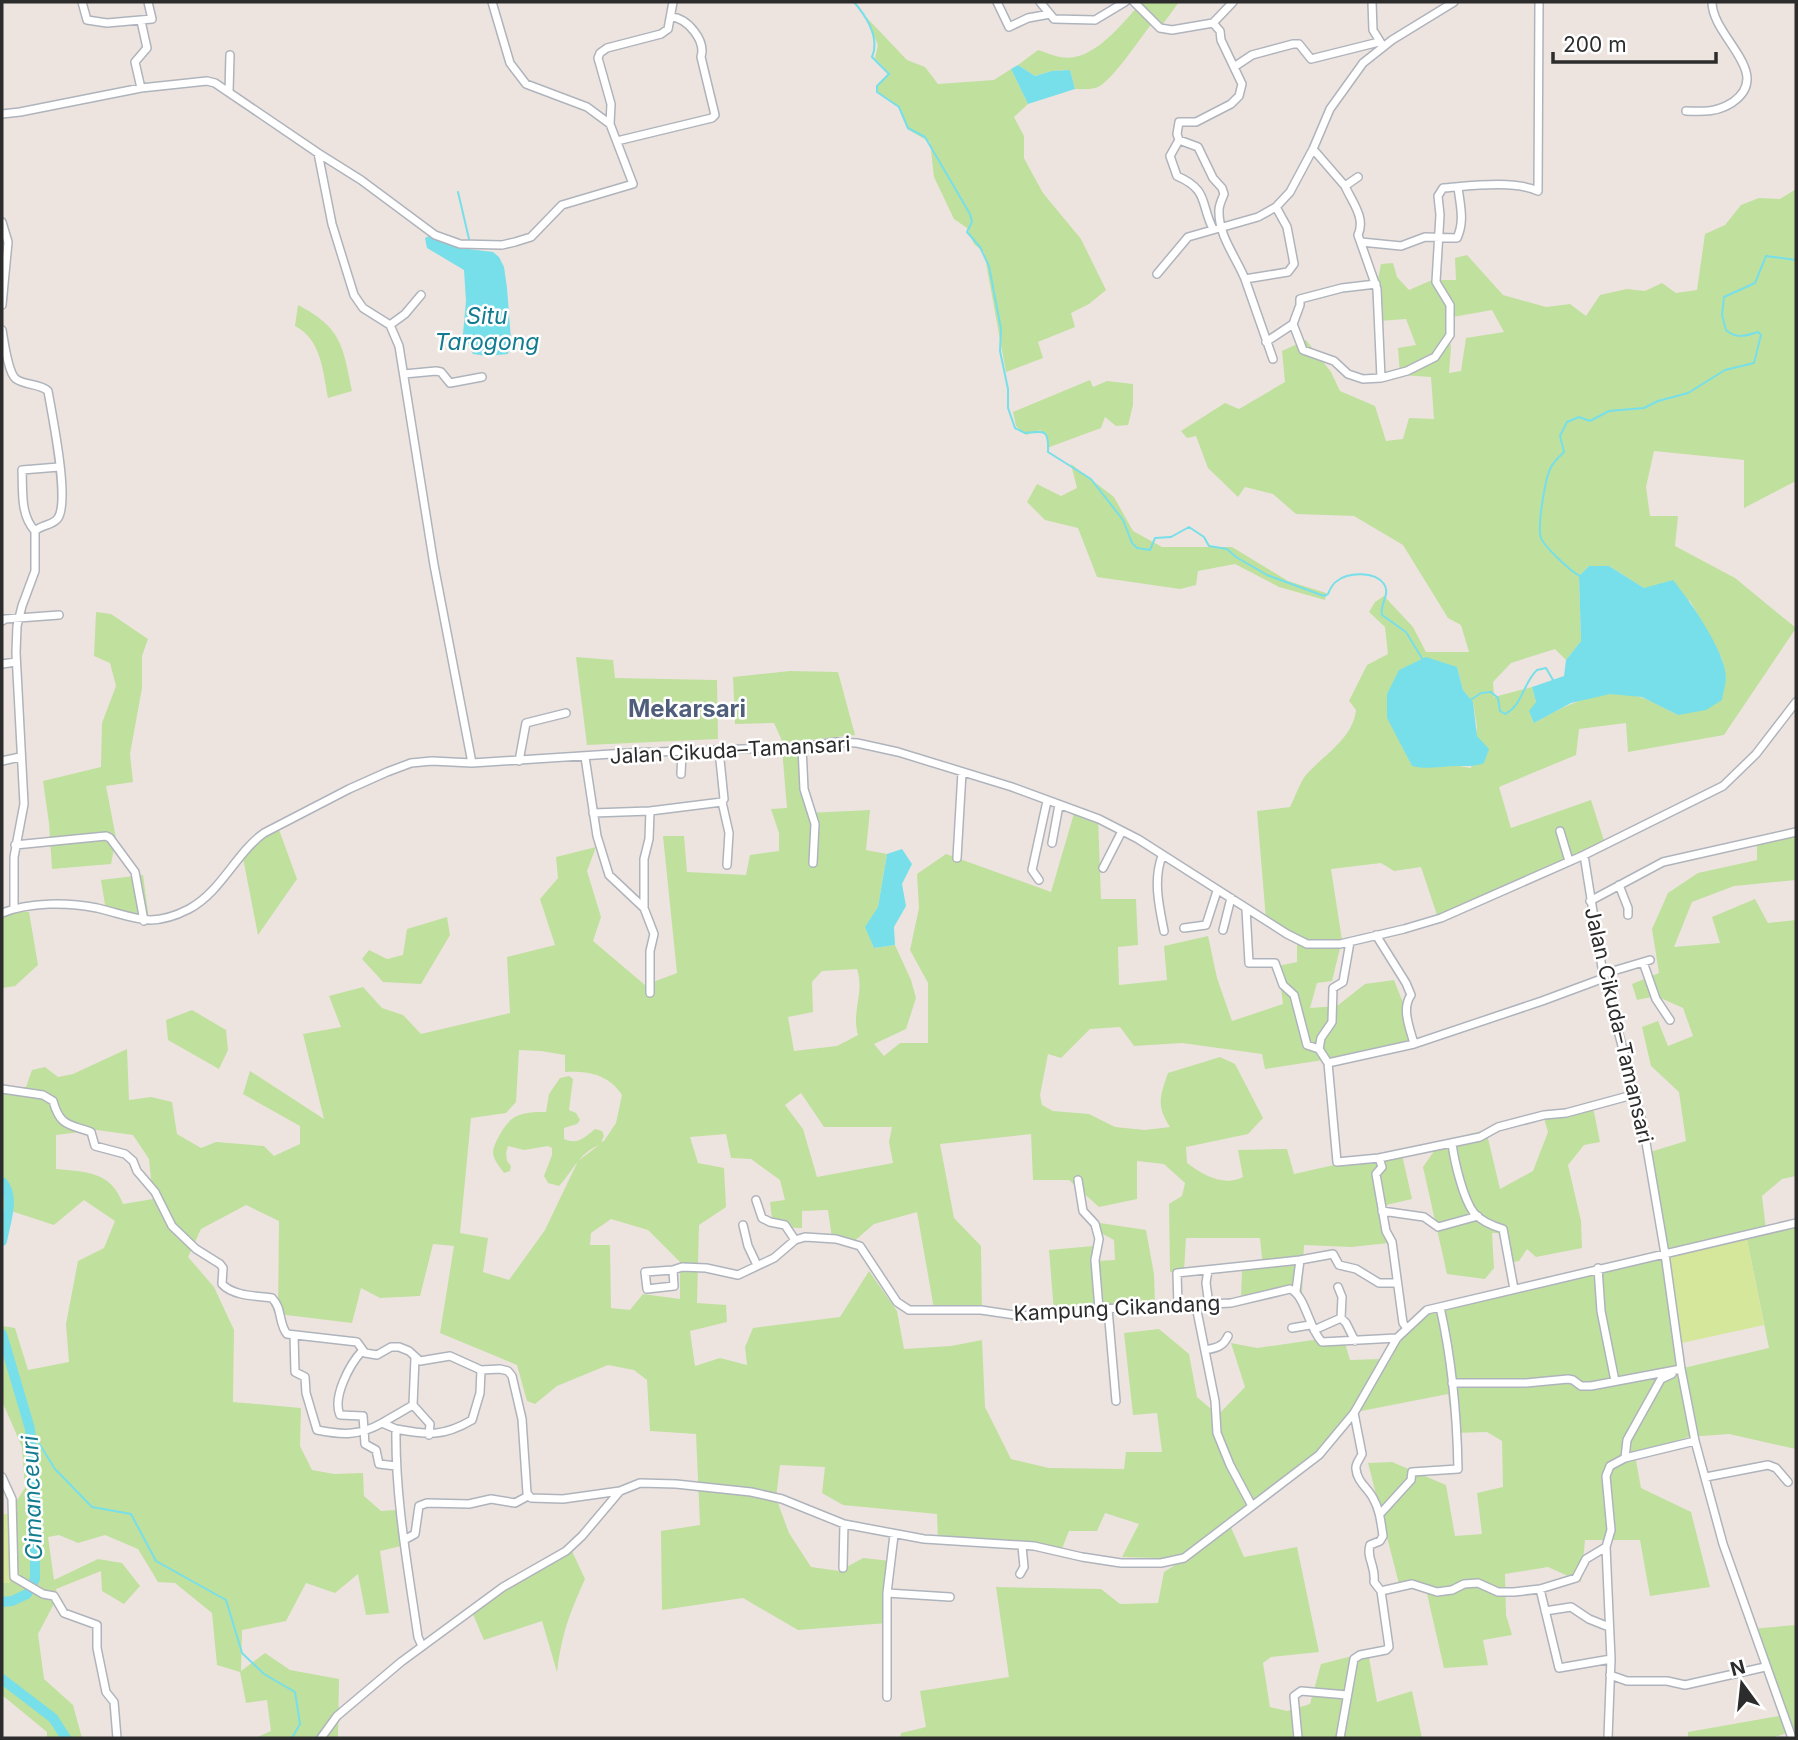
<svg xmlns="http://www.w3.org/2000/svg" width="1798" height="1740" font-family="Inter,sans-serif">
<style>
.green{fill:#c0e09e;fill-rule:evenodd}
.pitch{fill:#d4e79a}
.water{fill:#77dfe9}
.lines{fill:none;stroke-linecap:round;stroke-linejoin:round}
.stream{stroke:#77dfe9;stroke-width:2}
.river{stroke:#77dfe9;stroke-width:10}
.minor-casing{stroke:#afb4bc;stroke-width:10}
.minor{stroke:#fff;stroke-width:7}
.labels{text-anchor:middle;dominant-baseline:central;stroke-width:5;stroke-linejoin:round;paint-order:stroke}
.street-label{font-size:21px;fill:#2c2c2c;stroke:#fff}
.water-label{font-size:23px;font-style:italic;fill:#147c91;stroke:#fff}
.quarter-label{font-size:24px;font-weight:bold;fill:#4e5e7b;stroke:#fff}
</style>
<rect width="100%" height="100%" fill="#ede4df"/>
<path class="green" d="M1142 2H1179L1160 28 1153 22C1141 37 1112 81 1098 87 1092 90 1081 89 1075 89L1070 70 1052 71 1035 76 1018 65 1038 50C1050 54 1062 60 1075 57 1101 52 1125 20 1142 2Z
M866 17 907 60 925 67 938 84 994 80 1011 69 1028 104 1014 117 1024 136V158L1032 173 1043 193 1081 239 1106 290 1089 304 1071 313 1075 327 1038 342 1043 358 1006 372 984 252 974 244 967 228 954 219 934 177 930 142 907 129 898 106 879 94 876 86 889 73 875 58 878 45Z
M1796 189V481L1744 508V460L1654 451 1646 487 1650 516H1678L1675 546 1735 578 1796 628 1724 735 1628 752 1626 723 1579 729 1576 755 1499 787 1511 828 1591 800 1606 847 1476 902 1437 915 1421 867 1394 871 1381 863 1331 869 1342 940 1332 981 1317 983 1310 1008 1337 1006 1365 984 1394 980 1417 1038 1342 1057 1265 1069 1262 1054 1182 1043 1134 1046 1120 1027 1090 1029 1061 1058 1048 1054 1040 1095 1042 1105 1053 1111 1089 1114 1115 1127 1145 1130 1170 1127C1156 1106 1160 1096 1168 1073L1220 1057 1235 1064 1263 1118 1248 1134 1186 1147 1187 1163C1203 1175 1224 1187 1243 1177L1238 1150 1287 1149 1294 1174 1401 1150 1412 1199 1382 1206 1389 1243 1351 1247 1304 1245 1302 1294 1271 1290 1241 1299 1242 1270 1263 1268 1260 1238H1186L1184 1271 1170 1272 1169 1204 1182 1196 1185 1183 1164 1164 1137 1161V1199L1099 1207 1069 1180H1033L1031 1134 940 1144 954 1218 981 1246 982 1312 934 1309 917 1212 874 1224 851 1244 832 1238 828 1210 802 1211V1228L773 1227 770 1202 785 1200 780 1180 751 1159 731 1158 726 1134 690 1137 698 1163 724 1168 726 1207 699 1225 697 1303 726 1305 727 1322 690 1331 695 1366 720 1358 747 1365 745 1347 753 1328 840 1317 869 1271 897 1311 904 1349 951 1346 982 1340 985 1407 1011 1459 1049 1468 1124 1469 1126 1452H1162L1157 1413 1133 1415 1124 1333 1159 1329 1189 1354 1197 1397 1218 1415 1245 1387 1231 1343 1257 1348 1313 1340 1345 1343 1350 1360 1381 1359 1396 1333 1427 1309 1664 1254 1647 1153 1686 1141 1679 1092 1651 1066 1642 1027 1658 1021 1668 1046 1693 1036 1683 1008 1656 996 1637 1000 1632 984 1659 973 1652 929 1668 893 1698 873 1757 860V845L1796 835V880L1734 886 1692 902 1674 947 1720 943 1712 917 1755 899 1768 923 1796 920V1176L1782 1179 1762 1196 1766 1230 1796 1223V1449L1729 1434 1688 1437 1635 1455 1641 1488 1691 1512 1710 1587 1650 1596 1640 1540H1585L1581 1582 1548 1567 1505 1574 1506 1615 1512 1635 1483 1640 1488 1665 1444 1668 1425 1585 1399 1584 1368 1463 1392 1462 1446 1485 1455 1536 1482 1534 1477 1493 1503 1487 1502 1441 1487 1432 1453 1433 1448 1394 1351 1413 1317 1458 1229 1523 1244 1557 1297 1547 1319 1652 1271 1657 1263 1663 1270 1707 1287 1711 1310 1704 1321 1664 1368 1652 1377 1702 1412 1691 1422 1738H900L901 1733 926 1727 920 1691 1009 1677 996 1587 1101 1589 1120 1604 1158 1603 1164 1572 1180 1562 1160 1558 1122 1557 1139 1524 1105 1513 1097 1531H1069L1061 1551 938 1541 937 1514 843 1505 822 1493 825 1467 780 1465 776 1498 789 1533 811 1567 839 1571 863 1558 891 1561 887 1623 798 1630 743 1598 662 1610 661 1531 700 1525 696 1434 650 1431 647 1380 634 1370 608 1365 557 1386 535 1404 527 1401 517 1365 440 1333 454 1246 433 1244 420 1296 380 1298 361 1288 352 1323 278 1314 279 1221 246 1205 201 1229 188 1257 214 1287 234 1330 233 1402 301 1408 300 1446 312 1470 334 1474 363 1473 364 1496 381 1511 396 1510 401 1546 380 1551 389 1613 366 1615 358 1574 335 1593 306 1583 286 1621 242 1630 241 1671 265 1653 290 1670 339 1679 338 1738H255L271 1731 267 1700 246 1703 240 1672 217 1665 212 1613 175 1583 158 1582 138 1549 105 1535 78 1543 59 1535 48 1537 54 1580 98 1559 122 1563 140 1586 124 1604 102 1591 101 1571 56 1589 57 1598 38 1634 44 1679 73 1705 82 1738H47V1732L2 1695V1583L10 1582 8 1514 25 1488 22 1447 2 1401V1326L15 1328 28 1370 69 1362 66 1324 78 1261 104 1248 115 1221 84 1200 54 1225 2 1208V1091L26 1087 32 1070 45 1067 58 1077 73 1074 127 1049 129 1100 151 1097 172 1102 177 1134 201 1148 216 1142 264 1146 274 1156 300 1144V1126L243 1094 250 1071 324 1119 303 1034 341 1027 329 996 363 987 382 1008 403 1015 421 1034 510 1013 507 957 555 945 540 899 558 878 556 857 596 847 587 871 601 917 593 941 645 985 677 973 663 836H684L687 872 746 875 750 855 779 851V833L771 809 787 808 782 749 803 747 808 813 870 810 866 850 887 854 878 907 866 928 874 948 895 945 911 980 916 998 906 1029 874 1044 884 1056 900 1043H928V983L910 950 919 908 917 874 946 854 1051 892 1075 810 1098 817 1101 899H1136L1138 945 1118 947 1119 985 1167 980 1164 946 1208 936 1217 978 1232 1021 1283 1004 1278 966 1297 962V942L1266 920 1257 811 1290 807C1295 797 1299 785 1305 776 1323 755 1353 739 1356 710L1349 701 1367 665 1388 654 1385 627 1369 612 1375 602 1384 596 1413 627 1426 652H1469L1461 625 1448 618 1403 545 1354 516 1296 514 1273 494 1245 487 1238 497 1208 468 1196 436 1187 438 1181 431 1225 403 1239 409 1285 382 1282 351 1306 340 1331 372 1340 391 1375 406 1386 441 1403 439 1409 418 1434 419 1431 377 1400 375 1398 348 1416 345 1406 319 1379 321 1375 294 1381 264 1393 263 1397 277 1409 290 1432 280H1456L1455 258 1467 255 1503 295 1546 307 1570 304 1586 316 1600 295 1627 289 1645 291 1662 283 1676 293 1697 290 1705 234 1725 225 1741 205 1759 198 1780 199ZM1492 310 1504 332 1466 338 1461 371 1449 373 1451 348 1447 318ZM1589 566H1609L1644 588 1690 601 1722 659 1726 679 1678 715C1667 710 1655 702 1643 698 1606 684 1566 705 1534 723L1536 702 1532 687 1494 697 1493 682 1511 663 1555 649 1566 660 1581 641 1579 576ZM1457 667 1463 690 1473 702 1477 727 1471 768 1459 766H1412L1388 718ZM857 969C865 993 851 1011 858 1035L837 1046 794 1051 788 1017 813 1012 812 982 822 971ZM519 1050 541 1051 565 1055V1072C588 1071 608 1074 622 1095L616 1123 604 1141 601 1142 604 1136 602 1131 595 1129C584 1138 578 1145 564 1139V1128L577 1124 580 1120 576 1113 569 1110 573 1079 569 1076 560 1078 549 1094 546 1112C536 1112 520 1112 512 1119 505 1124 493 1144 493 1153 494 1161 500 1167 504 1173L510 1171 511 1166 507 1161 506 1153 508 1146 524 1150 548 1146 552 1148V1155L544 1176 548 1183 559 1186C574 1170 578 1154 599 1145L578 1161 545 1230 509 1280 483 1272 488 1238 460 1233 471 1118 506 1113 516 1102ZM801 1093 824 1127H892L889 1142 893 1163 817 1177 803 1129 785 1105ZM97 1130 133 1135 149 1159 153 1199 123 1204C111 1171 86 1172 56 1169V1135ZM611 1219 648 1230 680 1262V1299L643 1294 630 1310 611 1308 610 1245H590L591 1233ZM1746 1235 1769 1348 1679 1369 1664 1254Z
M298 305C342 328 343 346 352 391L328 398C323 371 321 339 295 326Z
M1090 380 1093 387 1107 381 1133 384V405L1128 425 1116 426 1105 417 1101 428 1047 448 1048 437 1040 430 1026 435 1016 426 1013 412Z
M1071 464 1114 497 1133 531 1162 547H1232L1288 581 1326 593 1325 600 1279 587 1235 564 1198 571 1196 585 1180 589 1097 577 1078 528 1045 520 1027 502 1037 484 1061 496 1077 488Z
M96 612 111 614 148 639 142 656V688L130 754 133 782 106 786 116 838 111 864 52 869 49 823 43 781 101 767 102 723 116 686 110 663 94 656Z
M576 657 613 660 615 678 717 680 718 739 587 745Z
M790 671 838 672 855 735 783 743 774 723 735 724 733 677Z
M278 827 297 879 258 935 243 858 256 841Z
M143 875 149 920 106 911 101 880Z
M12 910 29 912 38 965 15 986 2 988V915Z
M447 917 450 935 421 984 383 982 362 959 369 950 387 959 403 955 407 929Z
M192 1010 226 1030 228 1050 219 1069 168 1040 166 1020Z
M1592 1102 1600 1142 1584 1145 1568 1165 1581 1221 1582 1248 1536 1257 1527 1249 1519 1261 1508 1263 1500 1233H1492L1494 1268 1485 1279 1447 1274 1423 1167 1441 1141 1486 1130 1500 1189 1533 1171 1548 1132 1543 1115Z
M1100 1223 1146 1230 1154 1274 1155 1303 1054 1312 1049 1250 1093 1246 1096 1261 1115 1260 1114 1240 1101 1233Z
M571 1549 585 1579C569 1615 562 1633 557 1672L542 1621 484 1640 472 1612 518 1576Z
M1796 1625V1738H1793L1790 1732 1772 1738H1688V1732L1784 1715 1750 1629Z"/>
<path class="pitch" d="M1746 1235 1764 1325 1677 1344 1664 1254Z
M2 1514H8L10 1583H2Z"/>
<path class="water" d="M1018 65 1035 76 1052 71 1070 70 1075 89 1028 104 1011 69Z
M431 235 468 249 493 252 499 257 504 267 507 288 511 340 508 354 487 356 473 354 463 334 466 301 464 270 427 248 425 238Z
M1589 566H1609L1644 588 1673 580C1690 601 1725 651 1726 677 1726 684 1723 693 1722 700L1706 710 1678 715 1642 697 1610 694 1571 703 1534 723 1529 711 1536 702 1532 687 1564 676 1566 660 1581 641 1579 576Z
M1426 657 1457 667 1463 690 1473 702 1477 736 1489 749 1484 763C1473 767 1468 766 1457 766 1441 766 1428 770 1412 766L1387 718V694L1399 670Z
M902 849 912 864 902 884 906 906 894 927 895 945 874 948 865 927 878 907 887 854Z"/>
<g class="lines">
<path class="stream" d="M854 2C866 16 880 38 872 57L889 74 877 86V92L899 107 908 128 925 137 970 214 972 222 967 232 980 247 989 266 1001 329 1000 351 1008 389V408L1015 428 1025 433C1044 431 1049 428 1048 452L1091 479 1123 520 1132 543 1137 548 1150 550 1155 538 1171 537 1189 527 1204 537 1209 546 1227 549 1236 557 1267 575 1324 596 1328 594C1330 589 1332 584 1337 581 1348 572 1375 571 1384 584 1391 594 1379 605 1382 615L1406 632 1423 660
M458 192 469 239
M1580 576C1571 572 1544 546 1541 538 1537 526 1545 481 1550 469 1553 462 1559 457 1564 452L1560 436 1567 422 1579 417 1590 421 1609 411 1644 408 1658 401 1688 393 1725 370 1754 363 1761 335 1758 332C1746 336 1736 339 1726 330L1722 315 1724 297 1755 283 1766 256 1796 260
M1469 701 1481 693 1491 692 1498 698 1500 711 1505 714C1523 705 1523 683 1537 670L1546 668 1553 680
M30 1429 55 1469 92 1507 131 1514 156 1561 226 1600 242 1653 264 1674 295 1692 300 1724 292 1738"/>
<path class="river" d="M2 1182C16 1197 5 1223 2 1241
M2 1334 30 1429 35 1490V1579L27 1594 12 1601 2 1602
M2 1679 53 1718 66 1738"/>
<g class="minor-casing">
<path id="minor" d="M82 2 87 20 107 23 152 19 148 2
M492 2 510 63 526 84 587 107 610 124
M997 2 1009 27 1028 18 1050 14
M1040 2 1054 19 1095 20 1125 2
M1134 2 1160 28 1172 30 1213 23 1233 2
M1372 2 1373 30 1381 43
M1213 23 1220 31 1221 40 1242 84 1239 96 1231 104 1196 122H1179L1177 134 1179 140 1198 147 1213 178 1222 188 1224 194C1222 199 1219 205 1219 210 1218 235 1236 257 1245 279L1288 272 1294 264 1287 227 1276 207
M1234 67 1252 55 1293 44H1299L1311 59 1379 42
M141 88 135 62 147 48 141 21
M229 92 230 55
M1686 111C1704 112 1718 112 1733 102 1774 73 1712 37 1712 2
M2 114 20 112 141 88 207 81 215 83 318 153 332 224 354 295 363 308 390 325 399 346 434 565 472 763 627 753 802 747 836 742 857 743 898 752 1012 787 1099 819 1138 839 1287 934 1307 944H1340L1404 929 1441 918 1584 855 1603 974 1643 1125 1665 1254 1681 1369 1695 1441 1723 1544 1792 1738
M1179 140 1170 156 1177 176C1209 190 1200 203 1213 229
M617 141 712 118 715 115 701 57C706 41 688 18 671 17
M1313 149 1345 186 1358 177
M318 153 361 180 435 235 460 244 502 245 515 242 531 237 562 205 633 184 610 124 611 104 598 58 600 53 607 48 661 34 668 29 673 2
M1345 186C1352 202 1366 218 1358 235L1377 289 1381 378
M2 222 8 242 2 305
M1361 242 1401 246 1425 237 1457 238C1465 221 1460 205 1458 187
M1157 274 1188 237 1258 217 1276 207 1290 192 1313 149 1330 109 1363 63 1392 40 1454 2
M1245 279 1273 359
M1376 284 1342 288 1300 299V305L1293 324 1303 350 1334 361 1348 374 1363 379 1381 378 1407 371 1435 357 1450 335V305L1436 282 1440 215 1438 196 1443 188C1470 186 1514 180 1538 191L1539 2
M390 325 405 314 421 295
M2 330C4 341 8 373 16 379 26 386 39 383 48 391 52 415 70 500 58 518 54 525 41 525 35 531V571L22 606 17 626 16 653 24 804 14 857V908
M1266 342 1293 324
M404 374 436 371 441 372 450 383 482 377
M35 531C20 515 23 491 22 470L59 467
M2 621 5 619 59 615
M2 664 16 662
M802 747 804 789 815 824 813 863
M585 757 597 836 609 875 644 908 654 934 650 951V993
M2 761 20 757
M519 761 526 723 566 713
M681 774 682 751
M722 802 729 833 727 865
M593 813 650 811
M1560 831 1569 861
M1052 843 1059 805
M15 845 106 836 110 838 135 872 144 921
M1584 855 1723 786 1756 754 1796 702
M1162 856C1153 880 1159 906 1164 931
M957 858 962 772
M1103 868 1122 831
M1039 880 1032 870 1047 801
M1619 885 1628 908V915
M1590 901 1663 862 1796 832
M644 908V859L649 839 650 811 722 802 724 799 719 750
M1246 909 1249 963H1275L1283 985 1294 995 1307 1045 1319 1049 1328 1063 1337 1162 1379 1158 1480 1137 1498 1127 1544 1115 1566 1113 1636 1094
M2 913C30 902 67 902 97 908 135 917 150 929 189 909 221 892 236 853 264 833L349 789 387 772 411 763 432 761 472 763
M1184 928 1206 925 1217 891
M1223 930 1231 898
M1376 935 1406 983 1411 995C1401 1009 1410 1028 1414 1044
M1643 962 1656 999 1670 1020
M1603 974 1650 960
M1319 1049 1321 1038 1332 1022 1333 988 1343 982 1350 942
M1328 1063 1414 1044 1542 1001 1604 978
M2 1089 43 1095 53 1101C60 1126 68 1124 91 1132L95 1146 125 1154 133 1161 137 1171 155 1192 172 1226 196 1249 220 1264 223 1268 222 1284C233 1296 256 1296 272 1298 283 1309 278 1323 287 1334L357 1342 365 1353 377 1355 391 1347H399L409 1351 420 1361 450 1356 481 1370 500 1369 508 1371 512 1376 522 1419 527 1493 531 1498 563 1499 620 1491
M1452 1143C1454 1160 1463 1199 1474 1213 1481 1221 1493 1226 1503 1229L1514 1289
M1379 1158 1382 1167 1376 1174 1386 1231 1392 1242 1403 1323 1406 1327
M1078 1180 1083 1211 1095 1224 1099 1239 1095 1260 1099 1309
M756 1200 762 1218 770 1222 785 1225 795 1240
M1382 1211 1424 1217 1438 1227 1478 1216
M743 1225 748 1246 757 1265
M1598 1268 1601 1311 1615 1381
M673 1270 674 1286 647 1289 645 1272 673 1270 682 1267 706 1268 738 1275 774 1258 795 1240 805 1237 836 1239 860 1246 897 1302 909 1310H981L1021 1316 1099 1309 1231 1303 1290 1289C1305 1294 1309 1329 1322 1342L1397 1338
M1208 1270 1206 1283 1209 1305
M1338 1287 1342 1297 1341 1318 1346 1323 1355 1341
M1296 1291 1300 1260 1333 1254 1339 1265 1356 1269 1379 1283H1397
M1178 1306 1177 1273 1300 1260
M1196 1306 1215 1401 1217 1433 1230 1465 1252 1506
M1108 1309 1116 1401
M1292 1328 1310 1325
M1314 1330 1341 1318
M294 1335 295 1372 305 1377 306 1393 317 1430C342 1435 359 1436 382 1423L396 1429
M1205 1350C1216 1348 1223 1347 1228 1336
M362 1351C350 1364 332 1397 340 1415L363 1416 365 1444 376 1450 379 1464 396 1466
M415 1358 413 1405 430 1424 429 1435
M1452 1383H1526L1568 1379 1573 1380 1581 1386H1591L1681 1369
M382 1423 413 1405
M1625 1458 1627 1440 1661 1379 1672 1374
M2 1477 12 1499 14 1577 43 1594 54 1596 64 1613 97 1625V1648L106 1692 114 1702 117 1738
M1706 1477 1768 1465 1776 1468 1788 1482
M1380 1514 1411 1480 1412 1472 1458 1469C1457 1415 1452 1360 1440 1307
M404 1540 415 1534 419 1506 427 1503 469 1504 491 1499 515 1503 528 1496
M843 1568 844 1524
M1020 1574 1024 1567 1022 1546
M1540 1589 1559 1668 1611 1659
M1381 1591 1412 1584 1437 1592 1452 1590 1464 1584 1478 1583 1498 1592H1514L1540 1589 1576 1578 1586 1559 1606 1547
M887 1593 950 1597
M1545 1611 1571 1607 1589 1619 1609 1627
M422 1646 418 1637C408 1568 395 1498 396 1429 428 1435 443 1437 472 1420L480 1393 481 1370
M1610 1675 1627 1681H1667L1685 1685 1765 1667
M887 1697V1593L894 1535
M321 1738 337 1716 401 1662 503 1587 566 1551 582 1536 620 1491 640 1483 676 1484 751 1492 782 1499 844 1524 924 1539 1034 1546 1082 1557 1121 1563H1161L1184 1558 1319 1455 1354 1413 1397 1338 1427 1310 1796 1223
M1298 1738 1294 1696 1301 1691 1347 1695
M1340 1738 1354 1659 1360 1655 1386 1650 1389 1647 1381 1591 1374 1582C1376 1565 1366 1559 1370 1545L1380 1541 1383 1536C1381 1523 1380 1510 1373 1498 1368 1488 1357 1482 1356 1469 1355 1464 1360 1459 1362 1454L1354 1413
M1608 1738 1611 1659 1606 1547 1611 1530 1606 1476 1610 1466 1625 1458 1695 1441"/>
</g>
<use href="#minor" class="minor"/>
</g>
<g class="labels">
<g class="street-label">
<text transform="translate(730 750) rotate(-3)">Jalan Cikuda–Tamansari</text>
<text transform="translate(1619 1025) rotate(77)">Jalan Cikuda–Tamansari</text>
<text transform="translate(1117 1308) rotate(-3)">Kampung Cikandang</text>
</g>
<g class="water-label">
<text x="487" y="316">Situ<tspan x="487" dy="26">Tarogong</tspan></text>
<text transform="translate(32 1498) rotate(-92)">Cimanceuri</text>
</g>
<g class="quarter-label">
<text x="687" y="708">Mekarsari</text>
</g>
</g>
<rect width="1798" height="1740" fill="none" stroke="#2c2c2c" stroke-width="7"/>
<g transform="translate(1742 1684) rotate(345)" stroke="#ffffff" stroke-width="5" paint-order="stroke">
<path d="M0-5L12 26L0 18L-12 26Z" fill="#2c2c2c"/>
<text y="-10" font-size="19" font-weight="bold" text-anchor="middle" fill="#2c2c2c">N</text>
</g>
<path d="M1553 52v10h163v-10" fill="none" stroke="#2c2c2c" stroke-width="3.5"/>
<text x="1563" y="52" font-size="21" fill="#2c2c2c" stroke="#ffffff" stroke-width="5" paint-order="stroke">200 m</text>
</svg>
